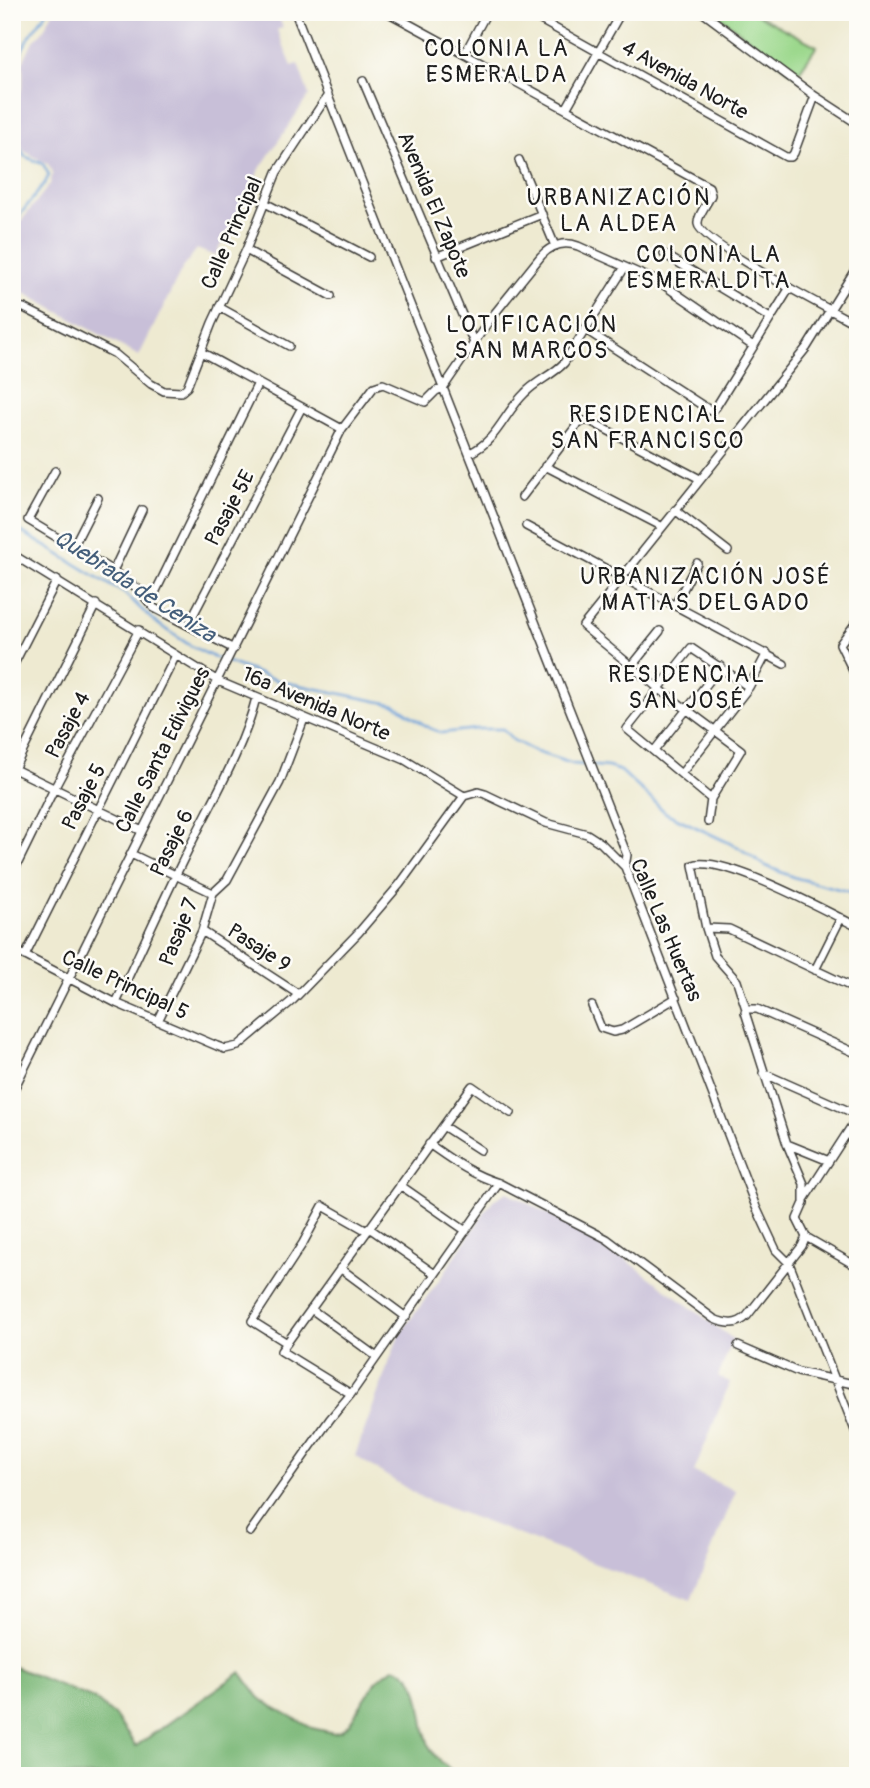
<svg xmlns="http://www.w3.org/2000/svg" width="870" height="1788" font-family="Pangolin,sans-serif">
<style>
.industrial{fill:#c8bfd8}
.green{fill:#9bd88c;stroke:#5c7a54;stroke-width:2}
.forest{fill:#7cb878;stroke:#4c6a4a;stroke-width:2}
.lines{fill:none;stroke-linecap:round;stroke-linejoin:round}
.stream{stroke:#6da1d9;stroke-width:2.5}
.minor-casing{stroke:#3c3b37;stroke-width:10}
.minor{stroke:#fff;stroke-width:7}
.labels{text-anchor:middle;dominant-baseline:central;stroke-width:5;stroke-linejoin:round;paint-order:stroke}
.street-label{font-size:21px;fill:#1c1c1c;stroke:#fdfcf7}
.neighbourhood-label{font-size:23px;letter-spacing:2px;fill:#1c1c1c;stroke:#fdfcf7}
.water-label{font-size:23px;font-style:italic;fill:#445e7a;stroke:#fdfcf7}
</style>
<rect width="100%" height="100%" fill="#fdfcf7"/>
<filter id="ink" filterUnits="userSpaceOnUse"><feTurbulence type="fractalNoise" baseFrequency=".0143" numOctaves="2"/><feDisplacementMap in="SourceGraphic" scale="14" xChannelSelector="R" yChannelSelector="G"/><feConvolveMatrix kernelMatrix="1 2 1 2 8 2 1 2 1" color-interpolation-filters="sRGB"/></filter>
<filter id="wash" filterUnits="userSpaceOnUse"><feTurbulence type="fractalNoise" baseFrequency=".00686" numOctaves="4" result="noise"/><feDisplacementMap in="SourceGraphic" scale="28" xChannelSelector="R" yChannelSelector="G"/><feGaussianBlur stdDeviation="1.57" result="paint"/><feColorMatrix in="noise" values="0 0 0 0 0 0 0 0 0 0 0 0 0 0 0 0 0 1.4 0 .05"/><feComposite in="paint" operator="in"/></filter>
<g filter="url(#wash)">
<rect width="100%" height="100%" fill="#eeead1"/>
<path class="industrial" d="M53 12H276L283 27 277 30 292 66 298 64 309 95 261 167 215 256 197 249 183 267 139 356 12 286V233L50 184 53 173 48 164 24 151 12 122V105L19 96 23 85V62L32 43 43 31Z
M507 1192 609 1247 733 1339 718 1377 730 1382 694 1472 736 1491 691 1600 422 1498 355 1456 399 1335 440 1279 493 1200Z"/>
<path class="green" d="M714 12H752L817 46 796 76Z"/>
<path class="forest" d="M12 1666 94 1699 114 1715 136 1746 241 1672 259 1697 265 1702 312 1728 334 1733 341 1731 349 1724 376 1681 393 1668C429 1672 417 1730 433 1753 439 1762 450 1769 458 1776H12Z"/>
<g class="lines">
<path class="stream" d="M12 99C22 84 14 71 20 55 25 40 37 26 47 12
M12 131 24 156 43 164 49 175 45 183 12 225
M12 526 125 594 155 622 191 646 211 656 279 681 396 705 429 728 442 733 476 729H503L513 740 536 752 573 764 608 767 621 771 666 813 738 847 766 866 793 877 858 894"/>
</g>
</g>
<g filter="url(#ink)">
<g class="lines">
<g class="minor-casing">
<path id="minor" d="M295 12 627 855 625 867
M387 12 709 187 711 195C708 203 697 216 698 224 700 243 836 313 858 325
M526 12 786 157H791L794 153 815 96
M702 12 815 96 858 124
M465 53 487 12
M363 81 474 343
M566 109 620 14
M519 160 555 246
M265 203 369 257
M246 250 331 296
M664 254 770 318
M436 257 542 214
M12 306 24 308 115 354 151 384 164 391 181 392 187 387 212 323 246 250 277 172 328 95
M219 307 289 346
M586 330 711 411 716 407 789 289
M201 352 342 429
M470 453C498 440 504 413 525 393 536 381 553 375 564 363L625 267
M545 466 661 526
M55 471 28 520 113 571 137 588 154 608 234 649
M522 497 577 425 583 421H590L700 479
M675 510 728 551
M526 526 784 664
M73 547 98 498
M12 554 218 681 405 760 464 796
M113 571 142 510
M150 603 258 383
M675 605 697 563
M858 620 840 644 858 681
M188 625 302 407
M631 667 660 631
M12 668 57 580
M654 751 721 666
M12 768 142 831
M12 773 96 604
M681 774 749 687 767 653
M711 799 627 729 691 648 749 687
M708 822 711 799 741 750 658 688 583 626 807 347 858 265
M131 854 213 893
M12 875 54 789 139 630
M858 927C826 911 724 855 693 865L706 928 729 929 858 990
M706 928 715 956 737 981 746 1009
M202 931 298 994
M12 949 116 1003 217 1046 225 1049 238 1046 293 1000 359 932 400 884 464 796 478 792 485 794 546 823 587 834 601 843 625 867 756 1207 776 1250 789 1263 858 1438
M25 956 176 655
M815 970 841 918
M116 1003C141 950 165 896 191 844 215 796 243 749 256 698
M592 1006 601 1028 613 1032 622 1030 676 998
M158 1021 202 931 213 893 227 880 280 782 304 719
M763 1073 858 1115
M12 1093 342 429 374 387 383 384 425 402 436 391 443 388 491 318 541 256C551 245 564 241 578 246L661 283 753 346
M443 1126 480 1150
M429 1144C452 1160 472 1175 499 1183L607 1239 714 1319C726 1324 737 1326 747 1316L802 1246 806 1237 858 1267
M787 1144 829 1161
M400 1185 466 1231
M805 1198 858 1116
M369 1228 435 1274
M806 1237 797 1219 804 1203V1184L787 1144 745 1012 746 1009H757L858 1054
M340 1268 406 1317
M311 1309 377 1357
M287 1343 252 1321 303 1243 323 1206 367 1231
M738 1346 798 1372 858 1385
M351 1394 281 1351 472 1086 511 1113
M250 1532 330 1419 351 1394 499 1183"/>
</g>
<use href="#minor" class="minor"/>
</g>
</g>
<g class="labels">
<g class="street-label">
<text transform="translate(685 80) rotate(29)">4 Avenida Norte</text>
<text transform="translate(434 205) rotate(67)">Avenida El Zapote</text>
<text transform="translate(232 233) rotate(-66)">Calle Principal</text>
<text transform="translate(230 508) rotate(-62)">Pasaje 5E</text>
<text transform="translate(316 704) rotate(23)">16a Avenida Norte</text>
<text transform="translate(68 725) rotate(-62)">Pasaje 4</text>
<text transform="translate(163 750) rotate(-63)">Calle Santa Edivigues</text>
<text transform="translate(84 797) rotate(-63)">Pasaje 5</text>
<text transform="translate(172 843) rotate(-64)">Pasaje 6</text>
<text transform="translate(666 930) rotate(67)">Calle Las Huertas</text>
<text transform="translate(179 932) rotate(-68)">Pasaje 7</text>
<text transform="translate(259 948) rotate(33)">Pasaje 9</text>
<text transform="translate(125 985) rotate(25)">Calle Principal 5</text>
</g>
<g class="neighbourhood-label">
<text x="497" y="48">COLONIA LA<tspan x="497" dy="26">ESMERALDA</tspan></text>
<text x="619" y="197">URBANIZACIÓN<tspan x="619" dy="26">LA ALDEA</tspan></text>
<text x="709" y="254">COLONIA LA<tspan x="709" dy="26">ESMERALDITA</tspan></text>
<text x="532" y="324">LOTIFICACIÓN<tspan x="532" dy="26">SAN MARCOS</tspan></text>
<text x="648" y="414">RESIDENCIAL<tspan x="648" dy="26">SAN FRANCISCO</tspan></text>
<text x="706" y="576">URBANIZACIÓN JOSÉ<tspan x="706" dy="26">MATIAS DELGADO</tspan></text>
<text x="687" y="674">RESIDENCIAL<tspan x="687" dy="26">SAN JOSÉ</tspan></text>
</g>
<g class="water-label">
<text transform="translate(135 586) rotate(33)">Quebrada de Ceniza</text>
</g>
</g>
<rect width="870" height="1788" fill="none" stroke="#fdfcf7" stroke-width="42"/>
</svg>
